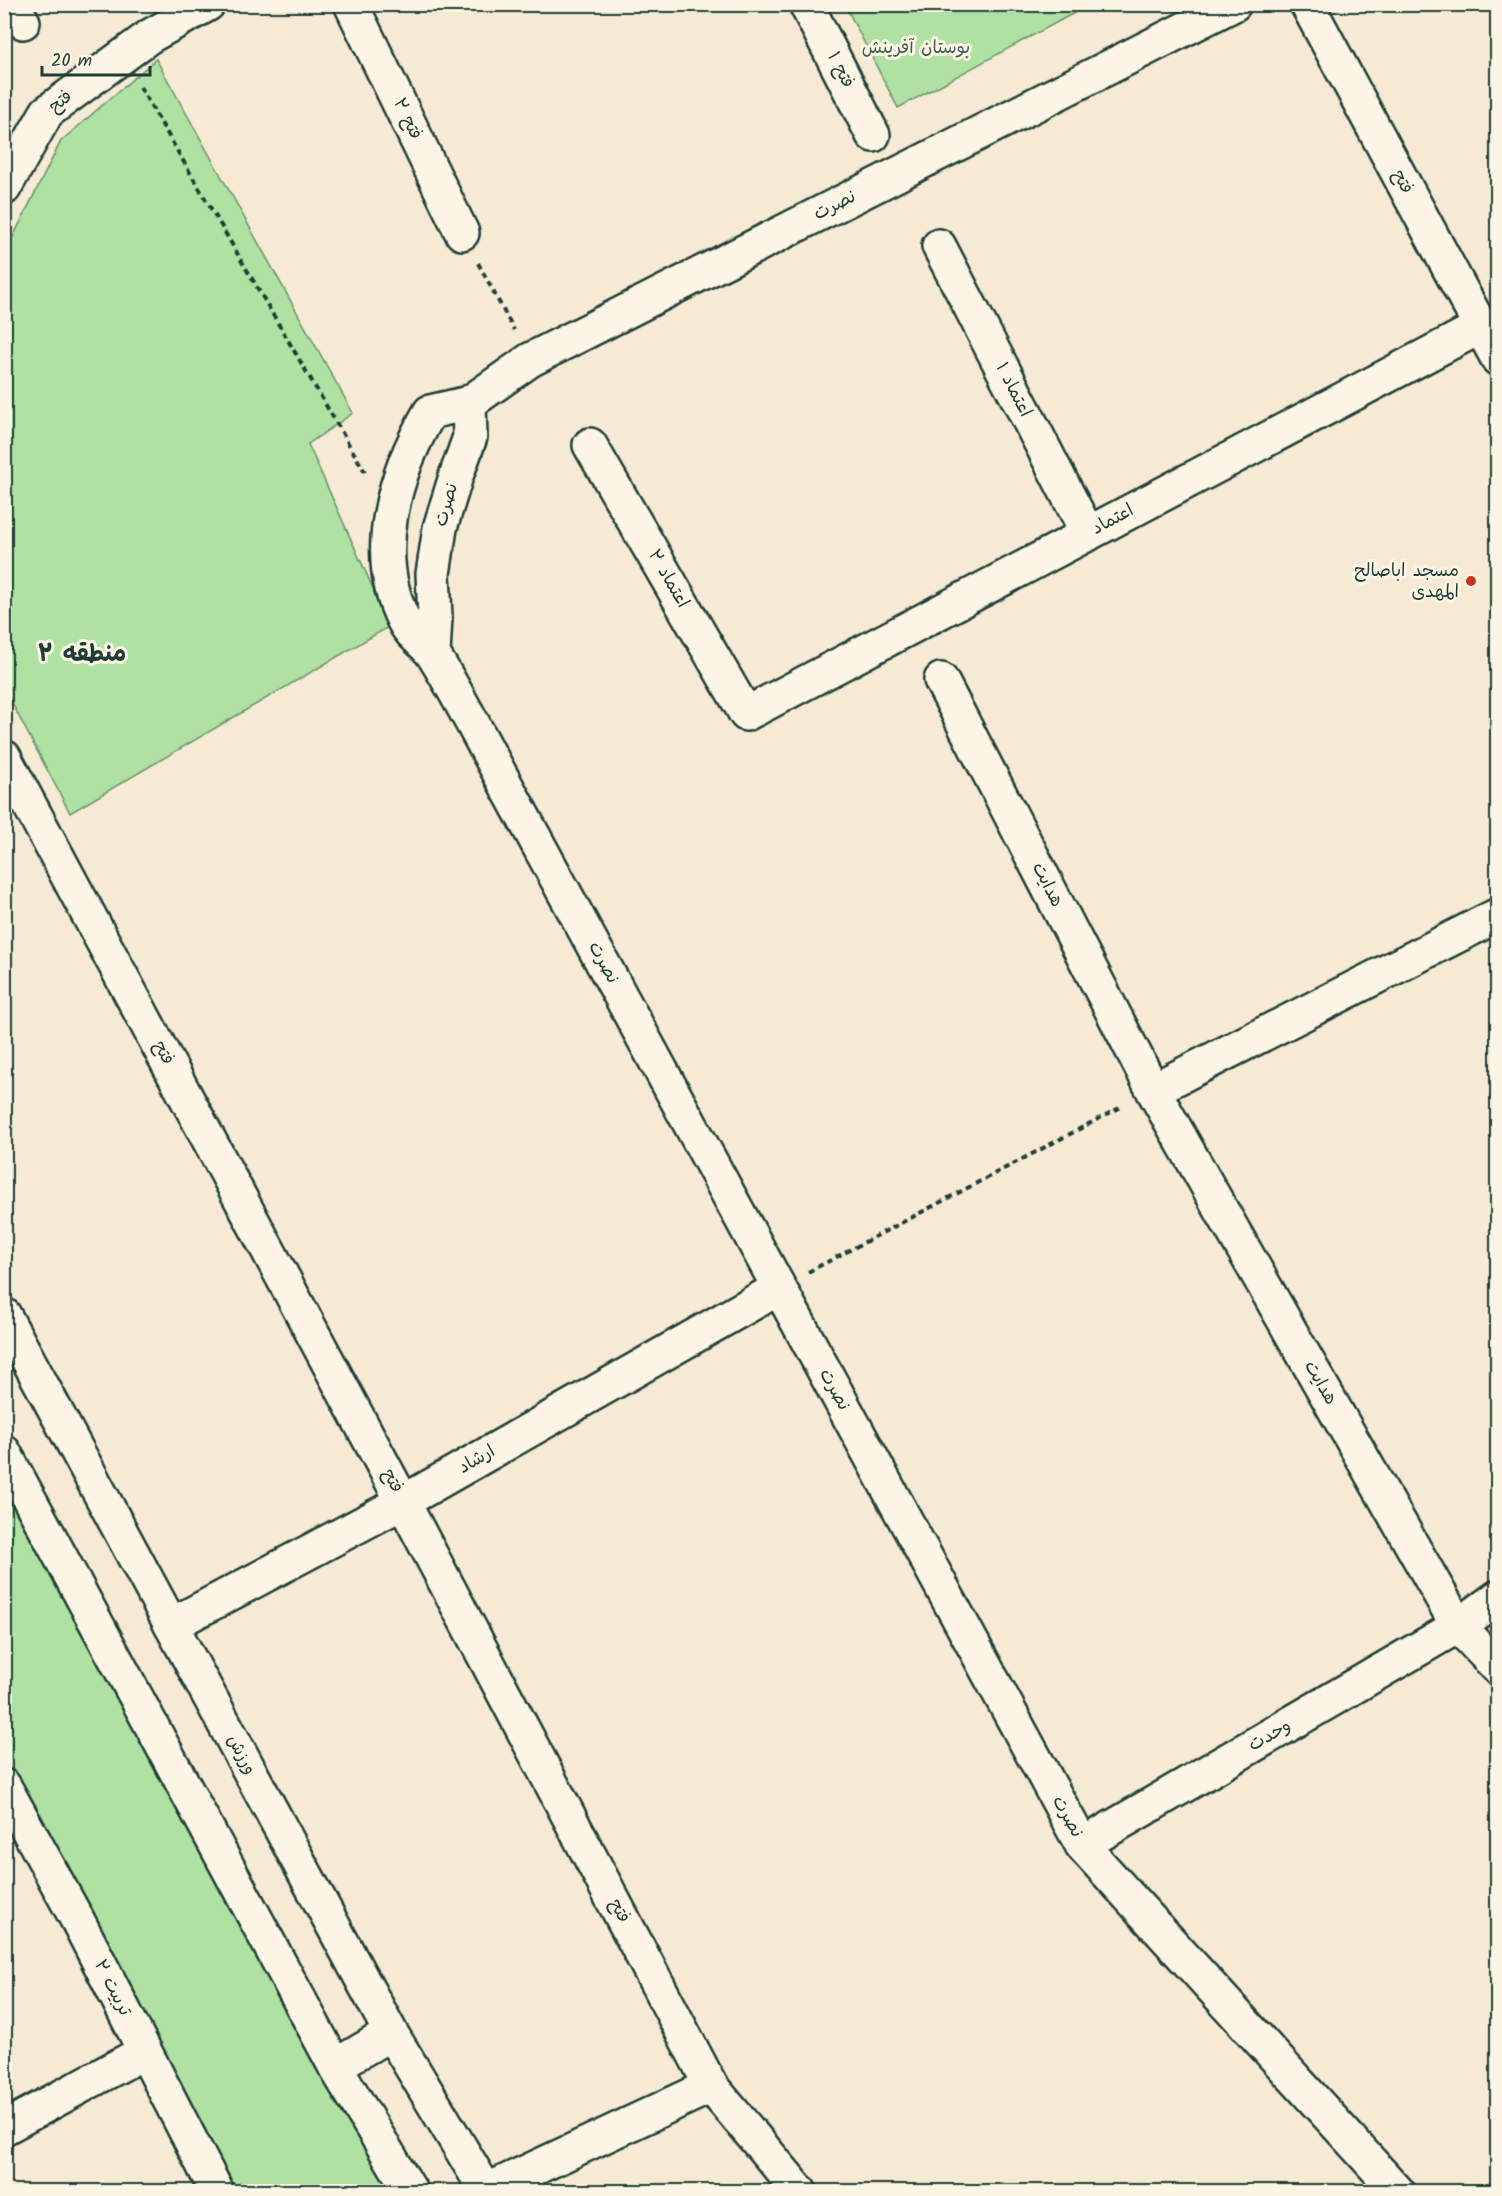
<svg xmlns="http://www.w3.org/2000/svg" width="1502" height="2196" font-family="Kalam,'Playpen Sans Arabic',sans-serif">
<style>
.green{fill:#aee1a2;stroke:#668f6b;stroke-width:1.5}
.lines{fill:none;stroke-linecap:round;stroke-linejoin:round}
.street-casing{stroke:#1f3d34;stroke-width:38}
.secondary-casing{stroke:#1f3d34;stroke-width:38}
.path{stroke:#1f3d34;stroke-width:4;stroke-dasharray:6 4.5;stroke-linecap:butt}
.street{stroke:#fcf5e5;stroke-width:33}
.secondary{stroke:#fcf5e5;stroke-width:33}
.poi-dot{fill:#c8321e;stroke:#fcf5e5;stroke-width:2}
.labels{text-anchor:middle;dominant-baseline:central;stroke-width:6;stroke-linejoin:round;paint-order:stroke}
.park-label{font-size:18px;fill:#3c5e4a;stroke:#fcf5e5}
.street-label{font-size:18px;fill:#1f3d34;stroke:#fcf5e5}
.poi-label{font-size:18px;fill:#1f3d34;stroke:#fcf5e5;text-anchor:end}
.district-label{font-size:24px;font-weight:bold;fill:#1f3d34;stroke:#fcf5e5}
</style>
<rect width="100%" height="100%" fill="#f7ead5"/>
<filter id="ink" filterUnits="userSpaceOnUse"><feTurbulence type="fractalNoise" baseFrequency=".0167" numOctaves="2"/><feDisplacementMap in="SourceGraphic" scale="12" xChannelSelector="R" yChannelSelector="G"/><feConvolveMatrix kernelMatrix="1 2 1 2 8 2 1 2 1" color-interpolation-filters="sRGB"/></filter>
<g filter="url(#ink)">
<path class="green" d="M845 5H1089L898 108Z
M156 59 353 413 308 444 390 626 70 813 5 690V253L61 141Z
M4 1452 392 2191H218L5 1780Z"/>
<g class="lines">
<g class="street-casing">
<path id="street" d="M12 4 23 22
M351 4 462 233
M806 4 873 135
M1234 4 530 360 469 403 430 412C394 474 370 554 404 621 410 635 426 643 434 656 458 694 479 736 501 776L1082 1845 1398 2192
M1307 4 1498 359
M4 188 47 112 150 36 208 4
M939 246 1088 534
M590 445 746 714 1480 327
M433 654 435 617 433 574 440 528 456 476 470 437 469 403
M941 680 1153 1090 1458 1626 1498 1668
M4 757 403 1502 711 2086 800 2192
M1153 1090 1498 915
M171 1625 403 1502 779 1288
M4 1786 78 1921 217 2192
M1082 1845 1458 1626 1498 1597
M4 2128 144 2052
M486 2191 711 2086"/>
</g>
<g class="secondary-casing">
<path id="secondary" d="M4 1315 391 2033 487 2192
M4 1452 335 2066 411 2192
M335 2066 391 2033"/>
</g>
<path class="path" d="M140 87 365 472
M478 263 514 330
M808 1272 1123 1106"/>
<use href="#street" class="street"/>
<use href="#secondary" class="secondary"/>
</g>
</g>
<circle class="poi-dot" cx="1471" cy="581" r="6"/>
<g class="labels">
<g class="park-label">
<text x="916" y="48">بوستان آفرینش</text>
</g>
<g class="street-label">
<text transform="translate(840 70) rotate(63)">فتح ۱</text>
<text transform="translate(61 102) rotate(-38)">فتح</text>
<text transform="translate(407 119) rotate(64)">فتح ۲</text>
<text transform="translate(1402 182) rotate(62)">فتح</text>
<text transform="translate(835 206) rotate(-27)">نصرت</text>
<text transform="translate(1013 390) rotate(63)">اعتماد ۱</text>
<text transform="translate(447 505) rotate(-74)">نصرت</text>
<text transform="translate(1113 520) rotate(-28)">اعتماد</text>
<text transform="translate(668 579) rotate(60)">اعتماد ۲</text>
<text transform="translate(1047 885) rotate(63)">هدایت</text>
<text transform="translate(603 963) rotate(62)">نصرت</text>
<text transform="translate(163 1053) rotate(62)">فتح</text>
<text transform="translate(1320 1383) rotate(60)">هدایت</text>
<text transform="translate(834 1390) rotate(61)">نصرت</text>
<text transform="translate(477 1460) rotate(-30)">ارشاد</text>
<text transform="translate(392 1481) rotate(62)">فتح</text>
<text transform="translate(1270 1736) rotate(-30)">وحدت</text>
<text transform="translate(241 1755) rotate(62)">ورزش</text>
<text transform="translate(1067 1817) rotate(61)">نصرت</text>
<text transform="translate(619 1911) rotate(62)">فتح</text>
<text transform="translate(112 1988) rotate(63)">تربیت ۲</text>
</g>
<g class="poi-label">
<text x="1459" y="571">مسجد اباصالح<tspan x="1459" dy="21">المهدی</tspan></text>
</g>
<g class="district-label">
<text x="82" y="654">منطقه ۲</text>
</g>
</g>
<rect width="1502" height="2196" fill="none" stroke="#fcf5e5" stroke-width="24"/>
<rect x="12" y="12" width="1478" height="2172" fill="none" stroke="#1f3d34" stroke-width="2" filter="url(#ink)"/>
<path d="M42 66v9h108v-9" fill="none" stroke="#1f3d34" stroke-width="3"/>
<text x="51" y="66" font-size="18" fill="#1f3d34" stroke="#fcf5e5" stroke-width="4.5" paint-order="stroke">20 m</text>
</svg>
